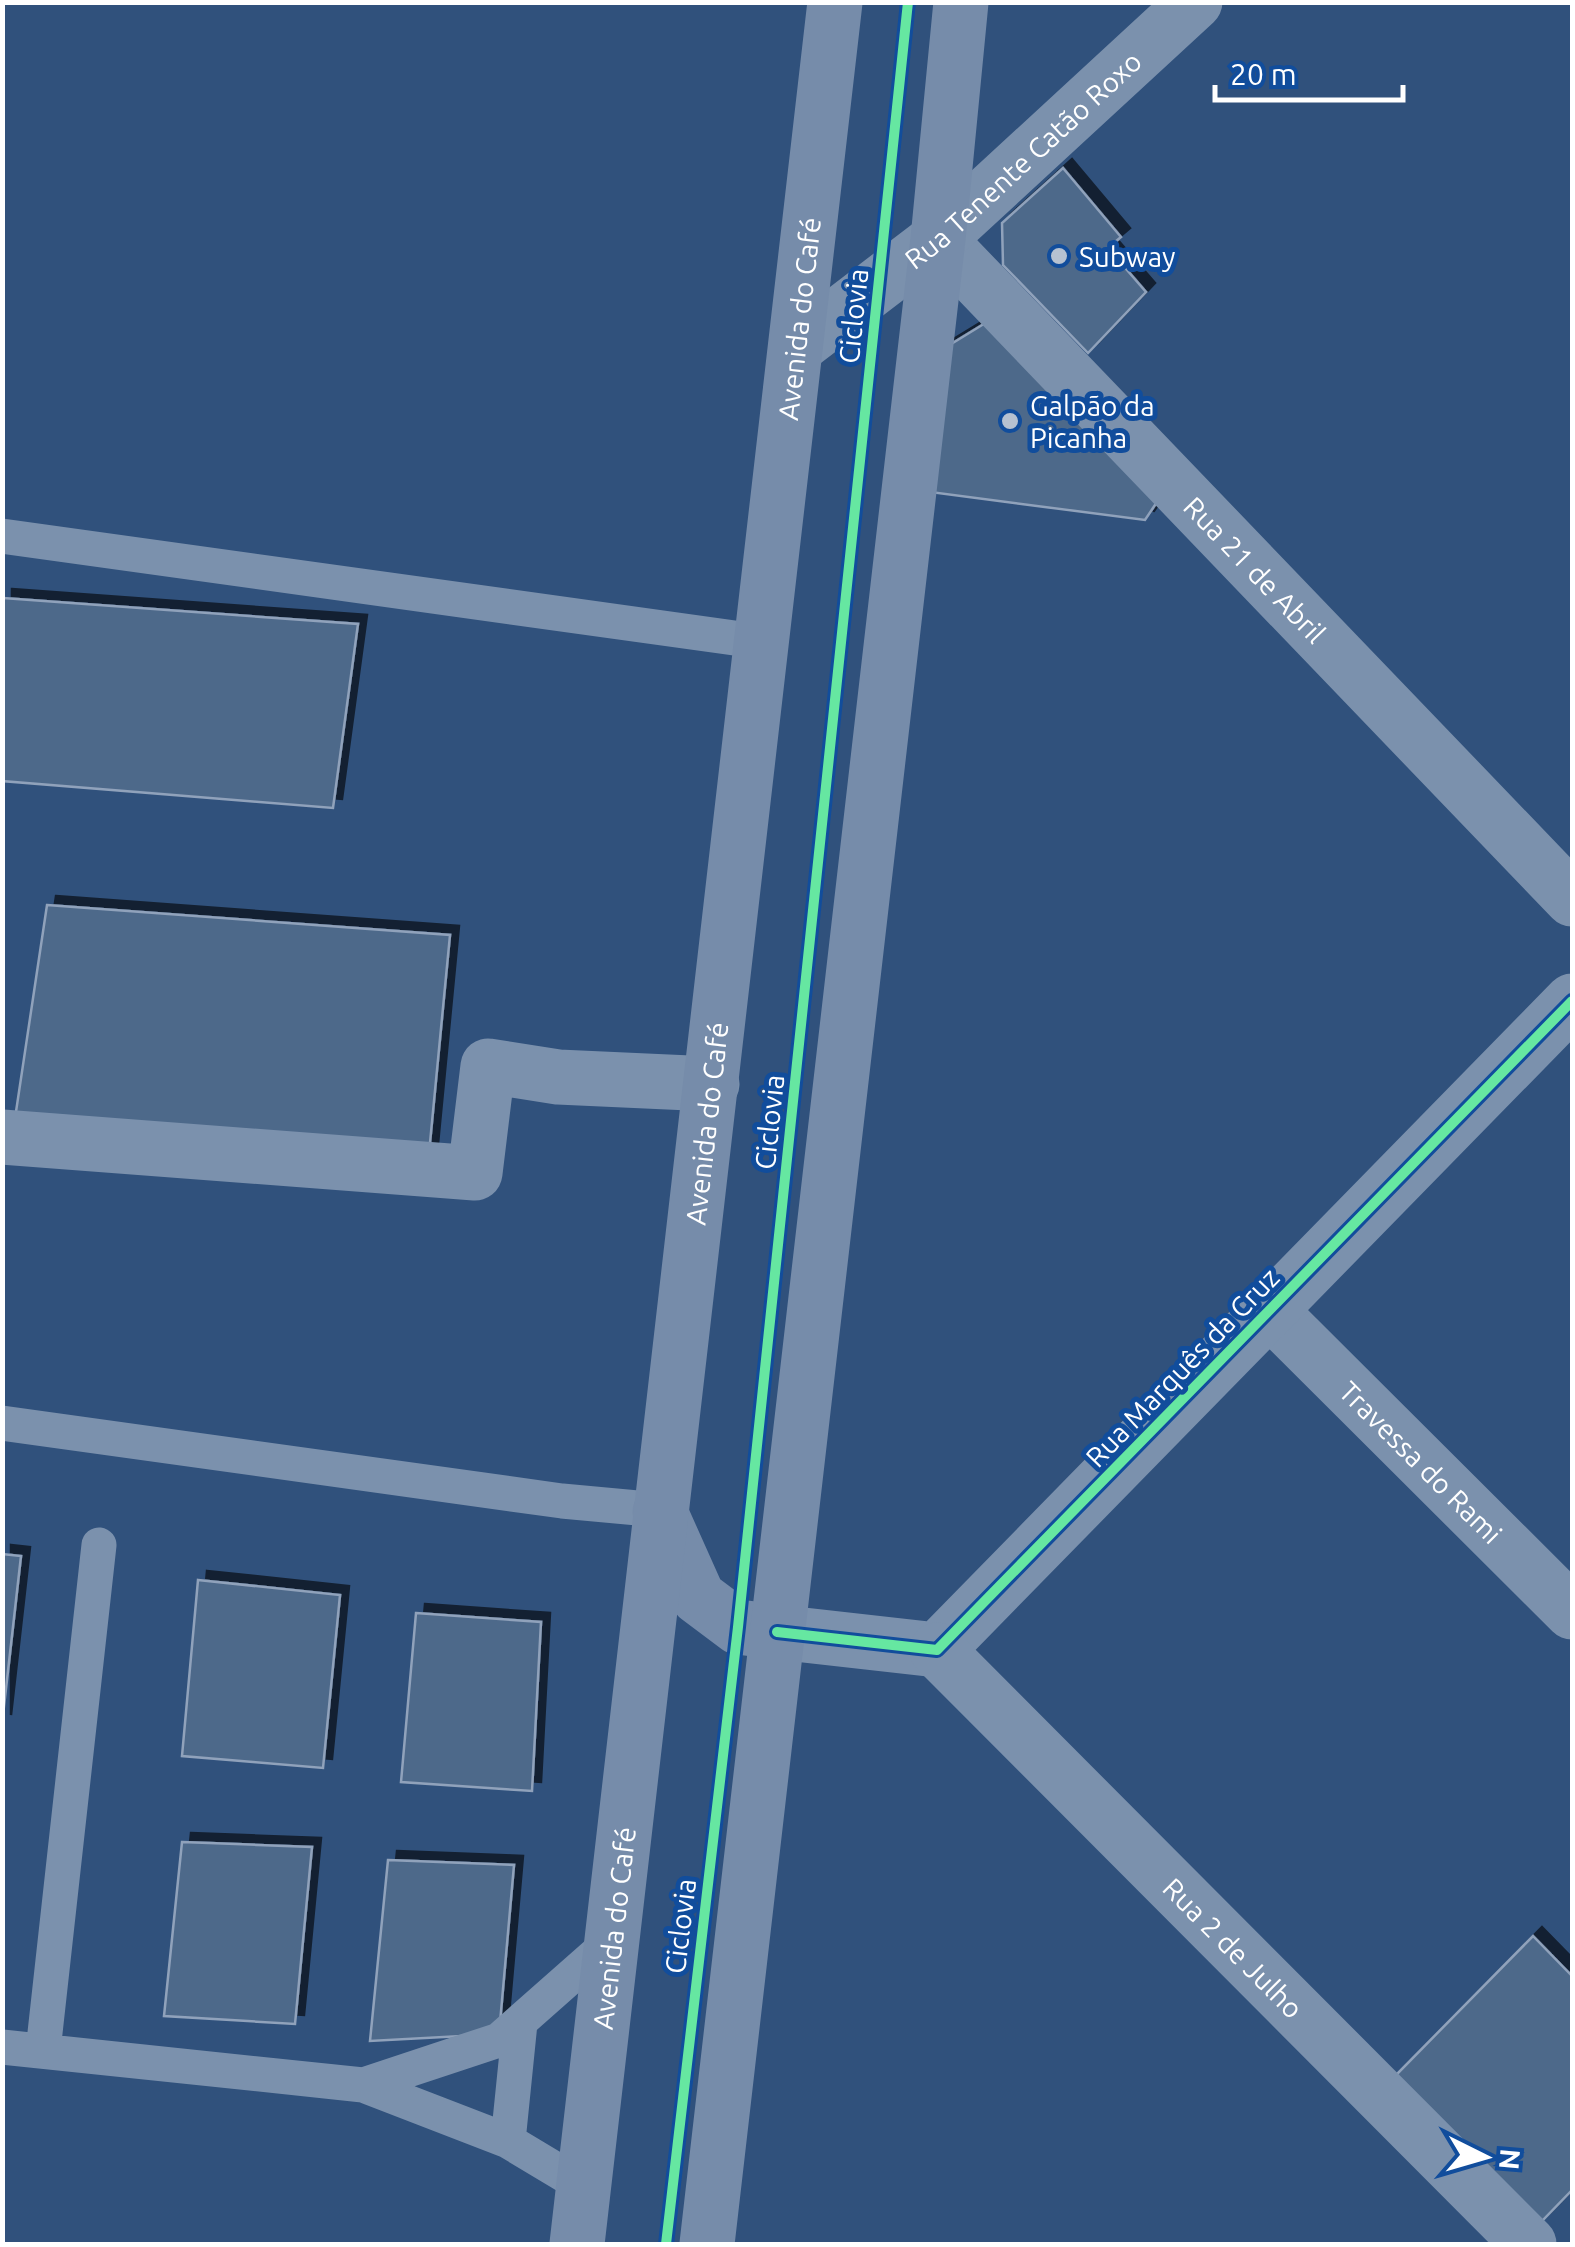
<svg xmlns="http://www.w3.org/2000/svg" width="1575" height="2247" font-family="Ubuntu,sans-serif">
<style>
.building{fill:#4e698a;stroke:#90a2bb;stroke-width:2.5;filter:url(#shadow)}
.lines{fill:none;stroke-linecap:round;stroke-linejoin:round}
.lane{stroke:#7b91ad;stroke-width:35}
.street{stroke:#7b91ad;stroke-width:55}
.secondary{stroke:#768caa;stroke-width:55}
.cycleway-casing{stroke:#114d9c;stroke-width:16}
.cycleway{stroke:#66e7a1;stroke-width:10}
.poi-dot{fill:#b7c2d1;stroke:#114d9c;stroke-width:4}
.labels{text-anchor:middle;dominant-baseline:central;stroke-width:10;stroke-linejoin:round;paint-order:stroke}
.street-label{font-size:28px;fill:#fff;stroke:#114d9c}
.poi-label{font-size:28px;fill:#fff;stroke:#114d9c;text-anchor:start}
</style>
<defs>
<filter id="shadow"><feDropShadow dx="9" dy="-9" stdDeviation="0" flood-color="#0009"/></filter>
</defs>
<rect width="100%" height="100%" fill="#30517c"/>
<path class="building" d="M1063 168 1121 237 1108 248 1146 292 1088 353 1003 265 1002 223Z
M987 322 1159 499 1145 520 930 492 943 349Z
M3 598 358 624 333 808 2 781Z
M47 905 450 935 429 1153 14 1125Z
M2 1554 21 1556 2 1724Z
M198 1580 340 1595 323 1768 182 1756Z
M416 1613 541 1622 532 1791 401 1782Z
M182 1842 312 1847 295 2024 164 2016Z
M388 1860 514 1865 499 2034 370 2041Z
M1533 1936 1572 1976V2190L1542 2221 1396 2075Z"/>
<g class="lines">
<path class="lane" d="M2 536 763 642
M2 1423 562 1501 659 1510
M2 2047 363 2085
M43 2051 99 1545
M508 2141 520 2023
M583 2186 508 2141 363 2085 499 2040 610 1942"/>
<g class="street">
<path id="s1" d="M938 239 1572 899"/>
<path id="s2" d="M798 346 938 239 1195 2"/>
<path d="M2 1137 475 1173 488 1066 558 1077 712 1084"/>
<path id="s3" d="M1269 1310 1572 1612"/>
<path d="M777 1632 937 1650 1572 1001"/>
<path id="s4" d="M937 1650 1529 2244"/>
</g>
<g class="secondary">
<path d="M660 1512 698 1597 738 1627 777 1632"/>
<path id="s5" d="M577 2244 835 2"/>
<path d="M707 2244 938 239 961 2"/>
</g>
<g class="cycleway-casing">
<path id="cycleway" d="M777 1632 937 1650 1572 1001
M666 2244 738 1627 908 2"/>
</g>
<use href="#cycleway" class="cycleway"/>
</g>
<g class="poi-dot">
<circle cx="1059" cy="256" r="10"/>
<circle cx="1010" cy="421" r="10"/>
</g>
<g class="labels">
<g class="street-label">
<text stroke="none"><textPath href="#s2" startOffset="292">Rua Tenente Catão Roxo</textPath></text>
<text transform="translate(853 316) rotate(-84)">Ciclovia</text>
<text stroke="none"><textPath href="#s5" startOffset="1938">Avenida do Café</textPath></text>
<text stroke="none"><textPath href="#s1" startOffset="458">Rua 21 de Abril</textPath></text>
<text transform="translate(769 1122) rotate(-84)">Ciclovia</text>
<text stroke="none"><textPath href="#s5" startOffset="1128">Avenida do Café</textPath></text>
<text transform="translate(1182 1367) rotate(-46)">Rua Marquês da Cruz</text>
<text stroke="none"><textPath href="#s3" startOffset="215">Travessa do Rami</textPath></text>
<text transform="translate(680 1926) rotate(-83)">Ciclovia</text>
<text stroke="none"><textPath href="#s5" startOffset="318">Avenida do Café</textPath></text>
<text stroke="none"><textPath href="#s4" startOffset="420">Rua 2 de Julho</textPath></text>
</g>
<g class="poi-label">
<text x="1079" y="256">Subway</text>
<text x="1030" y="405">Galpão da<tspan x="1030" dy="32">Picanha</tspan></text>
</g>
</g>
<rect width="1575" height="2247" fill="none" stroke="#ffffff" stroke-width="10"/>
<g transform="translate(1485 2157) rotate(95)" stroke="#114d9c" stroke-width="8" paint-order="stroke">
<path d="M0-8L18 38L0 25L-18 38Z" fill="#ffffff"/>
<text y="-15" font-size="28" font-weight="bold" text-anchor="middle" fill="#ffffff">N</text>
</g>
<path d="M1215 85v15h188v-15" fill="none" stroke="#ffffff" stroke-width="5"/>
<text x="1230" y="85" font-size="30" fill="#ffffff" stroke="#114d9c" stroke-width="8" paint-order="stroke">20 m</text>
</svg>
